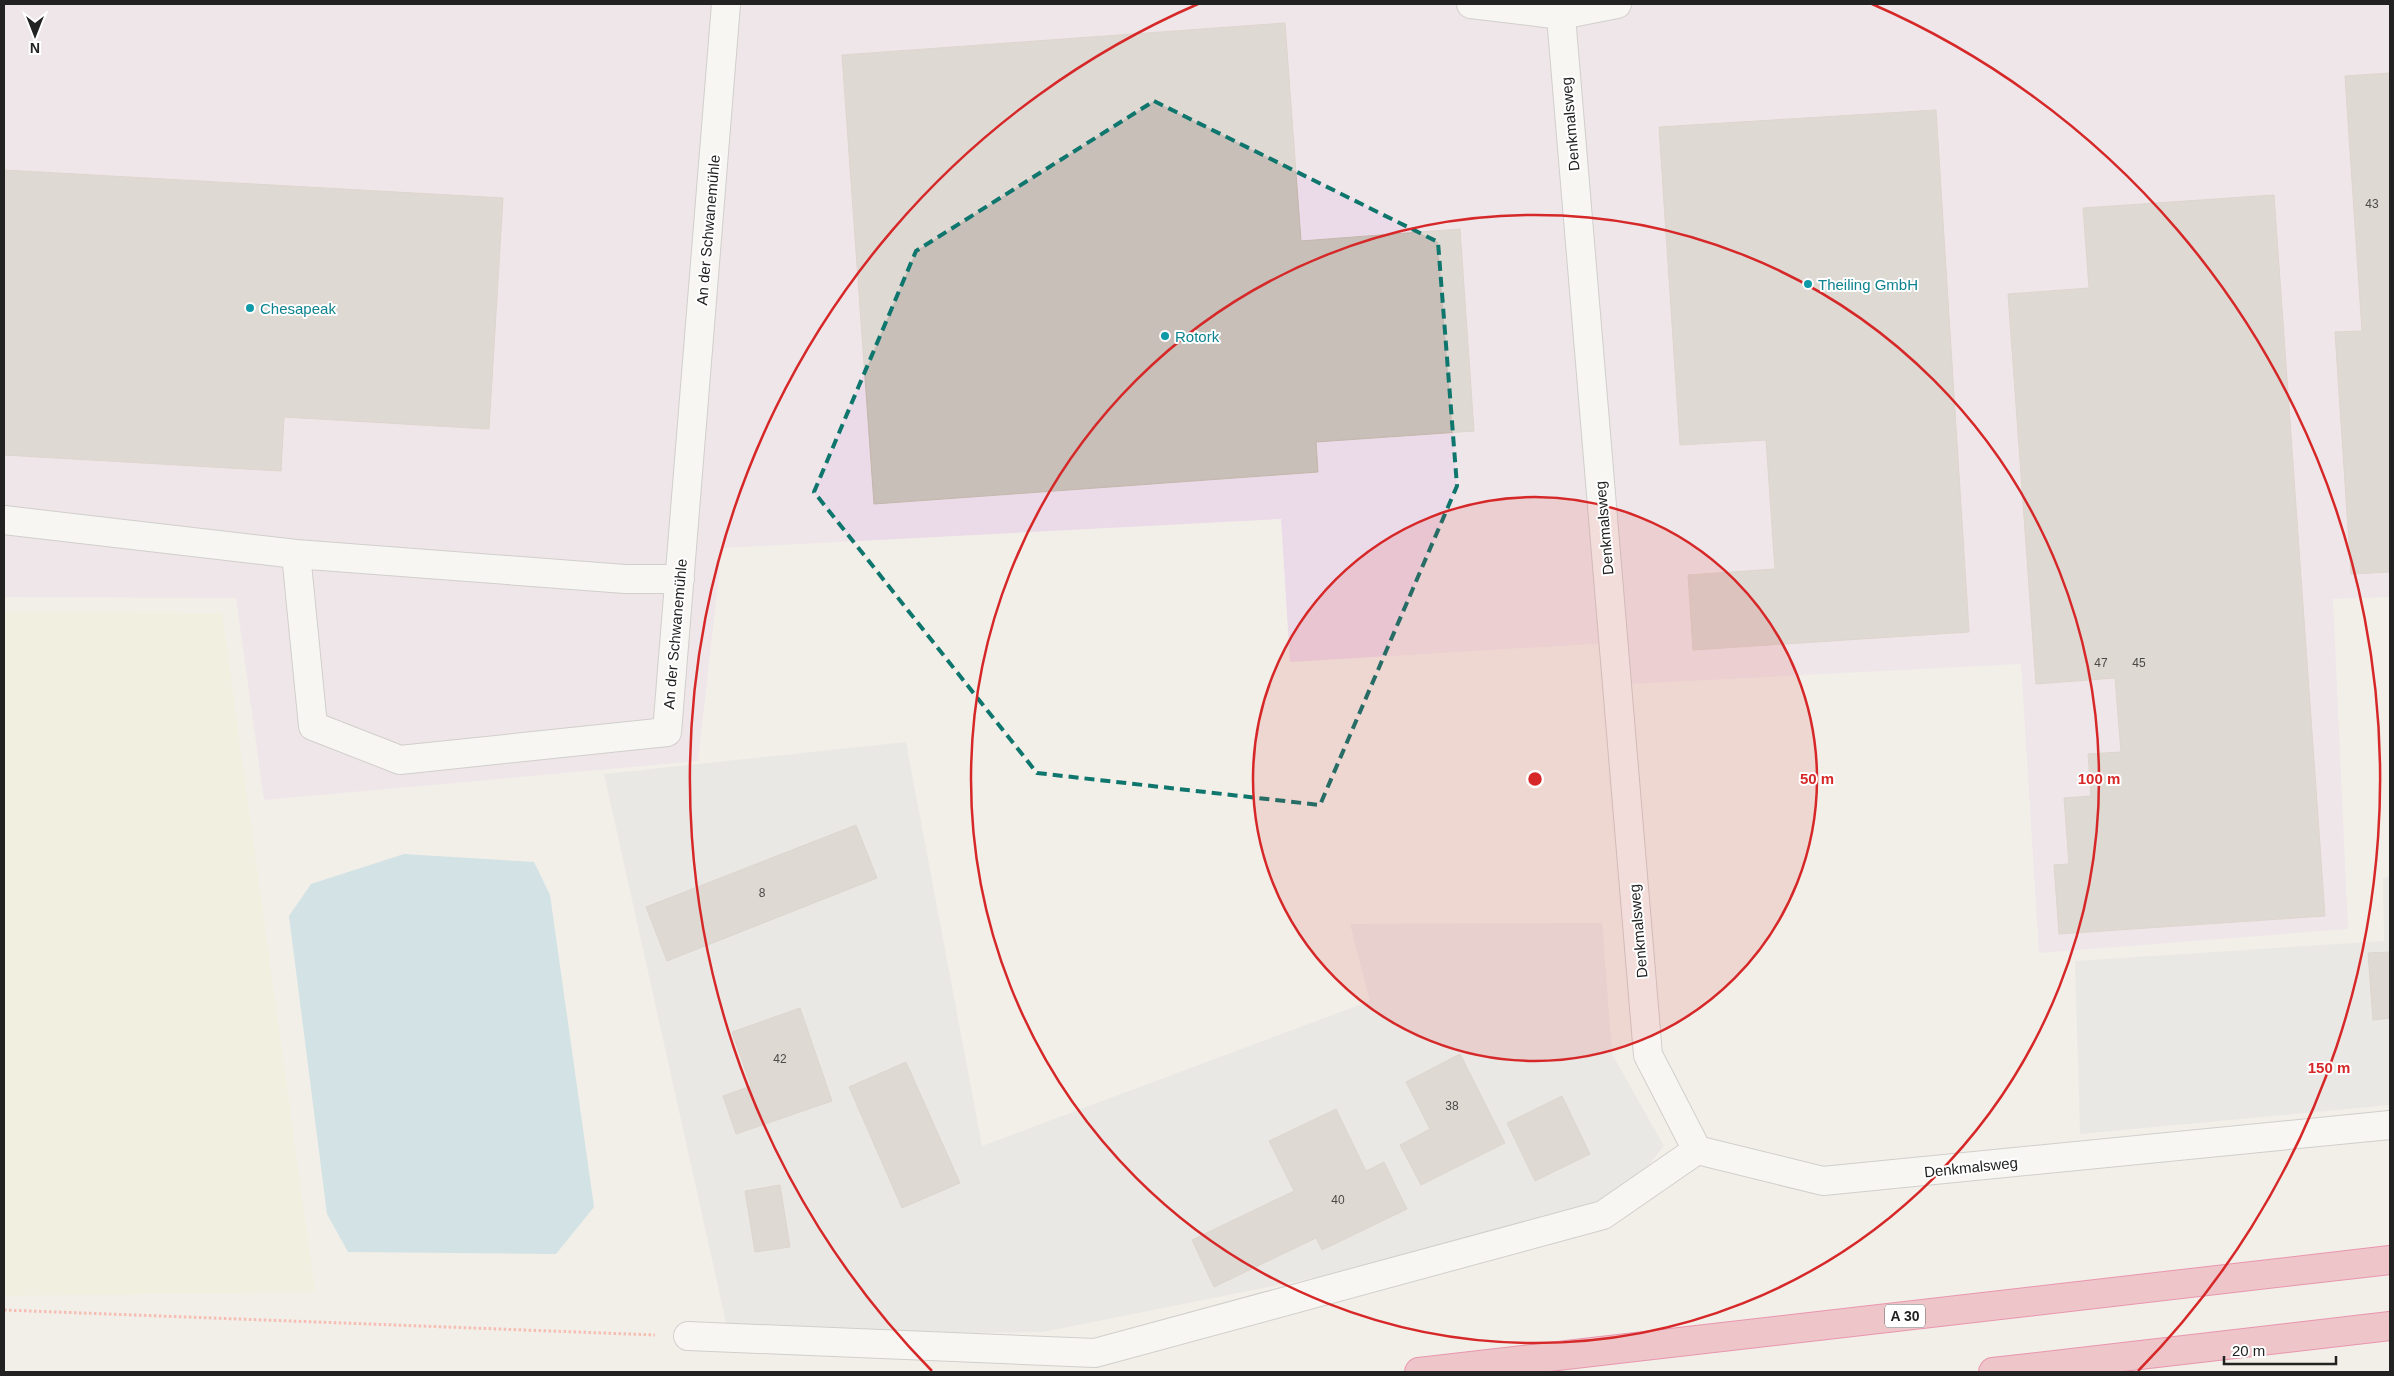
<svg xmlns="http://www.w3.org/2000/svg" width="2394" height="1376" font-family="Arial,sans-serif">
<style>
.residential{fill:#e0dfdf}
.industrial{fill:#ebdbe8}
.farmland{fill:#eef0d5}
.water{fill:#aad3df}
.building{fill:#c7bfb8;stroke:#c4b6ab}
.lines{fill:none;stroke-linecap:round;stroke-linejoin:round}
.minor-casing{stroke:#a9a9a9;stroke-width:30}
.highway-casing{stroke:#dc2a67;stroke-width:30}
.path{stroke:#fa8072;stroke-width:3;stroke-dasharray:2.5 2.5;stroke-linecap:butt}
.minor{stroke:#fff;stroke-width:28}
.highway{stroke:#e892a2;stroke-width:28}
.marked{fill:none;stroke:#0f766e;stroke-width:4;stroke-dasharray:10 6;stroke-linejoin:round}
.ring{fill:none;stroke:#d62828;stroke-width:2.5}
.culture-dot{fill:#0f9aa8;stroke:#fff;stroke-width:2}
.labels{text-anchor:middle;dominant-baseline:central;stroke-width:4;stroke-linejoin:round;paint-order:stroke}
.number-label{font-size:12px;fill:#4b4948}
.shield{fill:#fff;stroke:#646464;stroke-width:1}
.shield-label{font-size:14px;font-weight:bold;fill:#222}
.street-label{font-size:15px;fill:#222;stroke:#fff}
.culture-label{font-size:15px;fill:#0d838f;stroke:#fff;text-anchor:start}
.centre{fill:#d62828;stroke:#fff;stroke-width:2.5}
.ring-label{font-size:15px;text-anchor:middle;font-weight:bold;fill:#d62828;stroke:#fff;stroke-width:4;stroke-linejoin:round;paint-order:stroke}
</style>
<rect width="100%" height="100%" fill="#f2efe9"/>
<path class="residential" d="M906 742 982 1146 1370 1001 1350 924 1602 923 1612 1054 1664 1146 1620 1200 1393 1262 1043 1332 729 1336 604 774Z
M2390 877V1105L2080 1134 2075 961 2384 941 2383 878Z"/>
<path class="industrial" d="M4 4H2390V597L2333 599 2348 929 2039 953 2021 664 1627 684 1624 642 1290 662 1281 519 722 548 698 761 264 800 236 598 4 597Z"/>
<path class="farmland" d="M4 612 222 613 315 1292 4 1296Z"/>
<path class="water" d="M404 854 534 862 550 895 594 1207 556 1254 348 1252 327 1214 289 916 311 884Z"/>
<path class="building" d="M1285 23 1301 241 1460 229 1474 431 1316 442 1318 472 874 504 842 55Z
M2390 73V572L2351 574 2335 332 2362 331 2345 76Z
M1936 110 1969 632 1693 650 1688 575 1775 569 1766 440 1680 445 1659 127Z
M4 170 503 198 489 429 284 417 281 471 4 455Z
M2274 195 2325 916 2059 934 2054 865 2069 864 2064 798 2091 796 2088 754 2121 752 2115 678 2036 684 2008 294 2089 288 2083 208Z
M856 825 877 878 667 961 646 907Z
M2390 952V1018L2373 1020 2368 953Z
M800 1008 832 1101 736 1134 723 1096 751 1086 732 1032Z
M1460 1054 1505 1143 1421 1185 1400 1145 1430 1129 1406 1082Z
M906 1062 960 1183 902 1208 849 1087Z
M1562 1096 1590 1154 1535 1181 1507 1123Z
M1336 1109 1366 1171 1384 1162 1407 1209 1322 1250 1316 1238 1214 1287 1192 1240 1294 1191 1269 1141Z
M780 1185 790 1247 755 1252 745 1191Z"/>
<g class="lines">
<g class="minor-casing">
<path id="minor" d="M1471 4 1561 15 1617 4
M1560 4 1648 1055 1697 1150 1823 1181 2390 1125
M4 520 296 554 625 579H680
M296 554 313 726 400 760 667 732 726 4
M688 1336 1095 1353 1603 1215 1697 1150"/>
</g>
<g class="highway-casing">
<path id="highway" d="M1419 1372 2390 1260
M1993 1372 2390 1326"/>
</g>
<path class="path" d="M4 1310 655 1335"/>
<use href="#minor" class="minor"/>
<use href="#highway" class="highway"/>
</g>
<path d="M0 0H2394V1376H0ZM1154 101 1438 242 1457 486 1320 805 1037 773 814 492 916 251Z" fill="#f2efe9" fill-opacity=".55" fill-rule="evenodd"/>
<path class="marked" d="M1154 101 1438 242 1457 486 1320 805 1037 773 814 492 916 251Z"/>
<circle cx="1535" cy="779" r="282" fill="#d62828" fill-opacity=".12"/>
<g class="ring">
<circle cx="1535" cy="779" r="282"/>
<circle cx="1535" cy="779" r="564"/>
<path d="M932 1371A845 845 0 0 1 1198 4M1872 4A845 845 0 0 1 2138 1371"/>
</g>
<g class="culture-dot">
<circle cx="1808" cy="284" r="5"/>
<circle cx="250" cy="308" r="5"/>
<circle cx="1165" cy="336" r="5"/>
</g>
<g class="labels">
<g class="number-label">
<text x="2372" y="204">43</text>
<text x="2101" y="663">47</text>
<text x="2139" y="663">45</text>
<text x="762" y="893">8</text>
<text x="780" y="1059">42</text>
<text x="1452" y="1106">38</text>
<text x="1338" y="1200">40</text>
</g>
<rect class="shield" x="1885" y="1304.5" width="40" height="23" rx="4"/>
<g class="shield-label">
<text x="1905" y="1316">A 30</text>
</g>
<g class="street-label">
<text transform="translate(1570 124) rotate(-95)">Denkmalsweg</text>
<text transform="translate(708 230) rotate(-85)">An der Schwanemühle</text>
<text transform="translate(1604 528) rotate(-95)">Denkmalsweg</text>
<text transform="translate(675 634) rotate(-85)">An der Schwanemühle</text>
<text transform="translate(1638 931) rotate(-95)">Denkmalsweg</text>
<text transform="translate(1971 1167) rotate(-6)">Denkmalsweg</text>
</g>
<g class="culture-label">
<text x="1818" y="284">Theiling GmbH</text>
<text x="260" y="308">Chesapeak</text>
<text x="1175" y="336">Rotork</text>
</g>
</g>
<circle cx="1535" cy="779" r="8" class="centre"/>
<g class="ring-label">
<text x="1817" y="784">50 m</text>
<text x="2099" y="784">100 m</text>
<text x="2329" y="1073">150 m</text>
</g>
<rect width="2394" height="1376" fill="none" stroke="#222222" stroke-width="10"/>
<g transform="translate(35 35) rotate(180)" stroke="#ffffff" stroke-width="4" paint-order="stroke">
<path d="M0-4L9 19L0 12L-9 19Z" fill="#222222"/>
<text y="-8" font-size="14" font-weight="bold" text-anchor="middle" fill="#222222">N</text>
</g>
<path d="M2224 1356v8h112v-8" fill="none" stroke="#222222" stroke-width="2.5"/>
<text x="2232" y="1356" font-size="15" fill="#222222" stroke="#ffffff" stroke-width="4" paint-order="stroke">20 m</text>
</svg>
